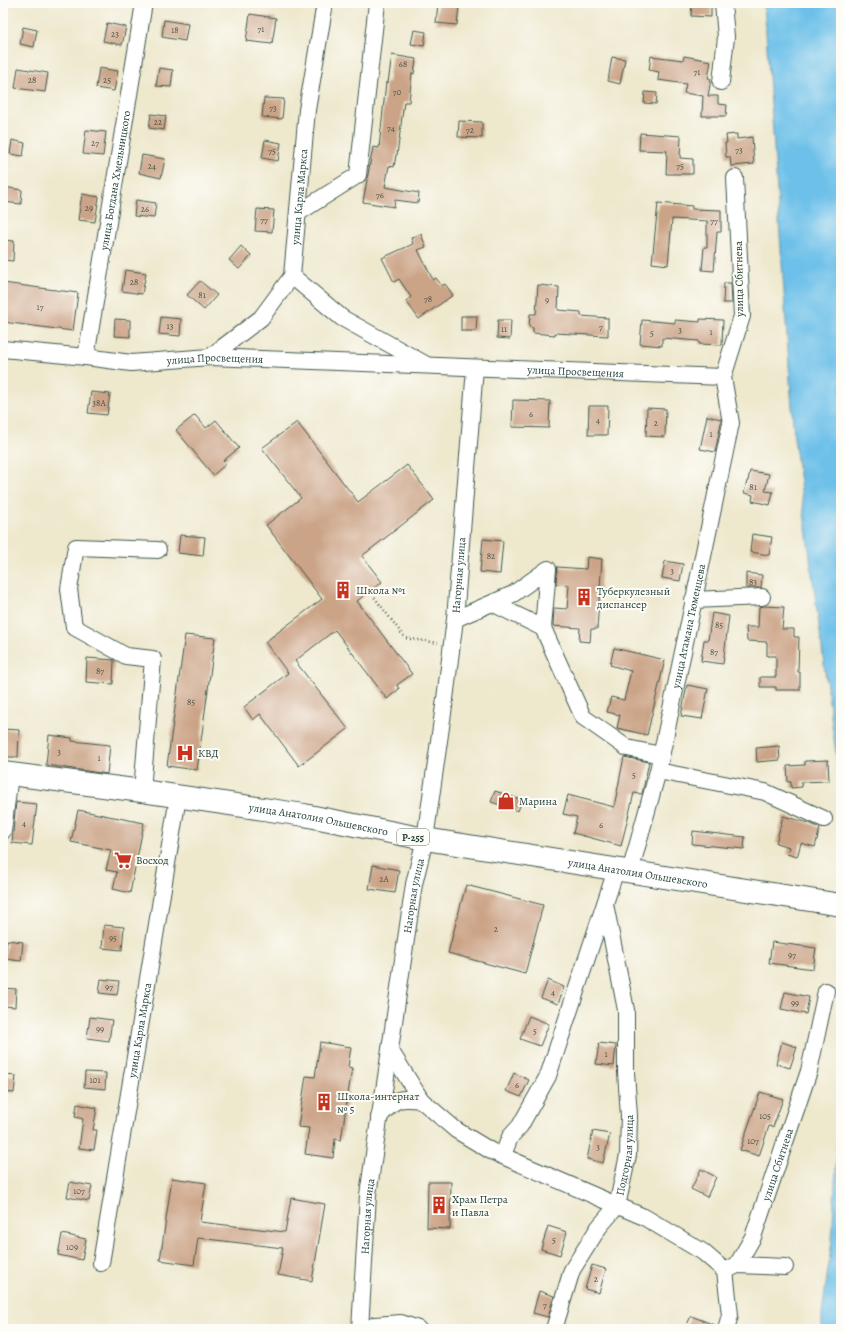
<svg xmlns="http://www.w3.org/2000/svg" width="844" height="1332" font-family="Alegreya,serif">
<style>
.water{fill:#6cc0e9;stroke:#467e8e}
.building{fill:#cba386}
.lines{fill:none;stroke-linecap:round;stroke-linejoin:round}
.minor-casing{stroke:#3e574b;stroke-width:18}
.highway-casing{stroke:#3e574b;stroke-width:24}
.path{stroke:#3e574b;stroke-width:2.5;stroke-dasharray:1 3;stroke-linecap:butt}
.minor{stroke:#fff;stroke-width:16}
.highway{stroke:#fff;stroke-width:22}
.labels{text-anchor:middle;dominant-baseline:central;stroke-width:4;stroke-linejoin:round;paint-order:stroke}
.number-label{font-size:9px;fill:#4a5648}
.shield{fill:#fdfcf7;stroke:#62766e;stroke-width:1}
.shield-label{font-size:10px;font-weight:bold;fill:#1f3d34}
.street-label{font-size:11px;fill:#1f3d34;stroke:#fdfcf7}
.poi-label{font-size:11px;fill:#1f3d34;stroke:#fdfcf7;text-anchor:start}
</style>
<rect width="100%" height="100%" fill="#fdfcf7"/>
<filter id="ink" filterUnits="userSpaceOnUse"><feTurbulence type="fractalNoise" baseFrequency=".025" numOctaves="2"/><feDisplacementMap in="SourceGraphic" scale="8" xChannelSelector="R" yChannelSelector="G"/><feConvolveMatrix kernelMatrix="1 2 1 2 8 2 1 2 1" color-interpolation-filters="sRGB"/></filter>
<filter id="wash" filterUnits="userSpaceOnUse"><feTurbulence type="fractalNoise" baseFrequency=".012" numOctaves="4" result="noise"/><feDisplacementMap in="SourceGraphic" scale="16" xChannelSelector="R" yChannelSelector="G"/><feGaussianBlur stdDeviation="0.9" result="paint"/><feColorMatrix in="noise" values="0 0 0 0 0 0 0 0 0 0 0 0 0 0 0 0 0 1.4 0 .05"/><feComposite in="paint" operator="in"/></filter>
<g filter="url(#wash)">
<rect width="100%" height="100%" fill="#eee8cd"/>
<path class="water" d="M764 3H841V792L794 437Z
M841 1073V1329H822V1313L832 1240Z"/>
<g id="blocks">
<path class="building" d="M438 3 459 6 457 25 436 23Z
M692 3H711V17L691 16Z
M250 14 276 18 272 44 246 41Z
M164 20 188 24 185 41 162 37Z
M107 23 126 27 122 45 103 41Z
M23 27 37 30 34 47 20 44Z
M414 30 426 32 424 46 411 44Z
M392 55 416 59 414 74 412 73 409 102H404L397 155H396L394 167 389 166 385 187 419 193 418 203 395 200 394 207 363 202 373 147 379 148 386 82 388 83Z
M651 56 683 60 684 56 711 61 708 78 711 79 708 96H718V104L727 105 726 116H702L703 96 684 93 686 84 658 80 659 72 649 70Z
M612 57 625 59 620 84 608 81Z
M18 68 48 73 45 92 15 88Z
M99 68 118 71 114 91 96 88Z
M159 68 173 70 171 87 156 86Z
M645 92 657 93 656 104 644 103Z
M264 98 284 99 282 119 262 117Z
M151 114 166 116 164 130 149 128Z
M459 121 482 122V138L458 137Z
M86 130 106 132 103 156 83 154Z
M640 133 681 136 680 158 693 159V174H666L667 151 639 150Z
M737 134V139L752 137 754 164 731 166 730 157H726L725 143H727L726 135Z
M12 140 25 143 23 156 10 154Z
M265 140 281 143 278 161 262 158Z
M142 155 165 159 161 178 139 173Z
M4 187 22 190 21 204 3 202Z
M82 194 99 197 95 222 78 220Z
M136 200 156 203 154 218 134 216Z
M658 203 692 206V209L721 210V232H717L714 271 702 270 704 247H707V221L672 219 668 265 652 263Z
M257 209 274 210 272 232 255 231Z
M421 234 426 247 418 250 433 280 436 278 442 286 445 284 453 295 419 319 406 301 411 297 399 279 394 282 382 258 413 244 411 238Z
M3 240 14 241 13 261 3 260Z
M241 246 251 256 239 269 229 260Z
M125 270 146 273 142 294 122 291Z
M200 281 217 295 204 310 187 295Z
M3 283 78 293 73 331 3 322Z
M724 283H731L732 303H723Z
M538 285 559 287 558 310 581 312V316L608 318V336L555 333V335L533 333V328L529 327 530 314H536Z
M461 316H477L476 331H461Z
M161 317 181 319 180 336 159 334Z
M115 319 130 320V337L114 336Z
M700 319 723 320 722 345 699 344V341L662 338V346L640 344 642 320 675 323V320L700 322Z
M498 320H511L510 339 497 338Z
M91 392 110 394 107 415 88 413Z
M513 400 550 401 549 428 512 427Z
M589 406H608L607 435H588Z
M647 408 666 409 665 437 646 436Z
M195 415 206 428 216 420 239 448 223 461 226 464 213 475 176 430Z
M707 416 721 419V423L715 452 700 449Z
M297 422 358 502 407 465 434 500 362 556 382 582 357 601 412 674 397 685 399 689 387 699 335 630 295 661 348 729 299 766 260 714 253 720 244 707 288 673 265 642 322 599 266 525 301 498 262 448Z
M750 471 769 474 765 491 773 492 770 505 752 501 753 495 744 493 747 481H748Z
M752 534 772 537 769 555 750 552Z
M180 535 205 537 203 556 178 553Z
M483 539 503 541 500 574 480 572Z
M587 557 602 559 597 629H591L590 642 579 641 580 628 553 626 554 608 567 609 569 585 556 584 557 567 586 569Z
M665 561 683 564 680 581 662 578Z
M746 573 762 575 761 588H746Z
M764 606 784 607 782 629H794V637H799L798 672H800V690H776V687H760V677H776V656H767V642L747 641 746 627H758L759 607Z
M712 613 729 616 723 664 701 661 704 640H708Z
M185 635 215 638 197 770 167 766Z
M614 648 665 660 647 735 617 728 620 715 607 712 611 697 624 700 631 671 610 665Z
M87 658 114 660 113 684 86 682Z
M687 685 708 689 702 719 681 716Z
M3 729 19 730 18 757H3Z
M49 735 72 738V741L110 745 107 774 46 765Z
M779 746 780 760 757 762 756 748Z
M624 757 649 762 642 794 634 793 621 846 573 833 577 817 563 814 568 795 614 807Z
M828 760 829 781 801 782 802 787 791 788V782H788L787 766 805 765V761Z
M495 791 522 800 518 811 491 802Z
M16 802 37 804 32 845 12 843Z
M78 810 144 823 130 893 113 889 117 872 106 870 111 850 71 842Z
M783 816 809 823 820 828 815 847 801 843 797 857 787 854 789 847 776 843Z
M693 831 745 837 744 849 692 844Z
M373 865 399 870 395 893 369 889Z
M466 885 543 905 525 974 448 953Z
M104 925 124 927 122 950 102 948Z
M7 940 23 942 21 961 5 959Z
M772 942 816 948 813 969 769 963Z
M101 979 119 981 117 995 99 993Z
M548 980 564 987 558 1004 541 998Z
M3 988 16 989 15 1007 3 1006Z
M785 992 809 997 806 1014 781 1009Z
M529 1016 549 1024 540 1046 520 1039Z
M90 1017 112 1020 109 1041 87 1038Z
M320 1042 351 1047 348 1067 352 1068 341 1140 335 1139 333 1158 305 1154 309 1128 298 1127 306 1076 315 1077Z
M782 1042 797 1047 790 1068 776 1064Z
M599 1043 616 1045 614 1066 596 1064Z
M85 1072 106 1073 105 1089 84 1087Z
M514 1073 529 1080 521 1097 506 1091Z
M3 1075 16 1076 14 1093 3 1092Z
M760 1092 783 1099 773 1127 769 1126 759 1156 740 1150Z
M77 1104 97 1108 93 1130H97L94 1150 79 1148 83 1119 75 1117Z
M593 1131 610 1134 603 1163 587 1159Z
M701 1169 716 1177 707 1197 691 1189Z
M172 1178 206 1183 200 1222 285 1232 291 1198 325 1204 312 1281 278 1275 283 1248 198 1238 194 1265 160 1260Z
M70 1182 92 1186 89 1201 67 1197Z
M428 1182H451L450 1229 427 1228Z
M548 1226 567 1232 560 1255 541 1249Z
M62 1234 86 1239 82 1260 58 1255Z
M592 1265 606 1269 599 1293 585 1289Z
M539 1291 554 1296 548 1317 533 1313Z
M691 1316 717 1326V1329H685Z"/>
</g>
</g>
<g filter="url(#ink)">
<use href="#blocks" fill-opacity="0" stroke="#3e574b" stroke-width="1"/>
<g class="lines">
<g class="minor-casing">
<g id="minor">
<path d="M721 82 726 37 723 3"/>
<path d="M298 213 358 175 377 3"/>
<path d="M292 276 342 318 425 364"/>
<path id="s1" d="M3 349 86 357 131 363 210 357 723 377"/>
<path id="s2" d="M86 357 144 3"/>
<path id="s3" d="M210 357 261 318 292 276 307 110 325 3"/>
<path d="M693 600 762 597"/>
<path d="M455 619 513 594 548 569 543 628 492 603"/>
<path d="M543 628 583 717 627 748 661 755"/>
<path d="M658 771 765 792 824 819"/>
<path d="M142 791 153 659 126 656 74 627 69 589 76 547 158 550"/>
<path d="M3 831 10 775"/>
<path id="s4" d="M630 872 658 771 731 423 723 377 742 316 735 178"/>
<path d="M390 1050 421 1100 456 1130 491 1151 644 1217 703 1252 725 1271"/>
<path d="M379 1117C395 1099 397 1097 421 1100"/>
<path d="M503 1155 510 1137 520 1126 548 1076 616 870"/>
<path id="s5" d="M101 1263 178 797"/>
<path d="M737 1265 785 1267"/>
<path id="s6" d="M360 1329 368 1195 378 1127 385 1084 414 884 425 839 445 699 455 619 475 368"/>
<path d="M368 1329 375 1325 401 1323 418 1329"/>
<path id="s7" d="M554 1329 572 1270 599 1227 617 1206 628 1155 629 1116 626 1072V1010L605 904"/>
<path id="s8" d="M726 1329 730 1315 725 1271 737 1265 753 1237 809 1071 826 991"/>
</g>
</g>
<g class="highway-casing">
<g id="highway">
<path id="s9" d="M3 773 142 791 304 815 425 839 841 905"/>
</g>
</g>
<path class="path" d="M372 594 405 638 438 643"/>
<use href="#minor" class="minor"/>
<use href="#highway" class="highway"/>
</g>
</g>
<defs>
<g id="building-bare" transform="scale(1.38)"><path d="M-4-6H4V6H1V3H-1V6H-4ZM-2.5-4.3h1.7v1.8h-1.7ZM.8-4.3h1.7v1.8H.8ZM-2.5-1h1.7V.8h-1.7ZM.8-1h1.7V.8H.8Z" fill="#c8321e" stroke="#fdfcf7" stroke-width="2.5" paint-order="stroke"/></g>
<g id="hospital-bare" transform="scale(1.38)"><path d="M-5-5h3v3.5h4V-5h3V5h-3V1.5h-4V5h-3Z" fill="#c8321e" stroke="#fdfcf7" stroke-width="2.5" paint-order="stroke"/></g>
<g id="shop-bare" transform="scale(1.38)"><path d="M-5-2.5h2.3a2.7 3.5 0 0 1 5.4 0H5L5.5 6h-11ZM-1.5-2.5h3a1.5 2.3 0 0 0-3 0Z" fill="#c8321e" stroke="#fdfcf7" stroke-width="2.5" paint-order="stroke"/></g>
<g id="supermarket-bare" transform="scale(1.38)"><path d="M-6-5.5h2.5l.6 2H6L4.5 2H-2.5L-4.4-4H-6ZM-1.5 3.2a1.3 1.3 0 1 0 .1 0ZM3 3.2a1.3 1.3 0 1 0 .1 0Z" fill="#c8321e" stroke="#fdfcf7" stroke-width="2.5" paint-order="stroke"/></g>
</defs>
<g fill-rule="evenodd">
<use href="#building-bare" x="343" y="590"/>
<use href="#building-bare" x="584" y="597"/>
<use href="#hospital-bare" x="185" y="753"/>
<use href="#shop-bare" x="506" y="801"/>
<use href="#supermarket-bare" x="123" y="860"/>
<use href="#building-bare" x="324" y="1102"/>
<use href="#building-bare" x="439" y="1205"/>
</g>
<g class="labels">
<g class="number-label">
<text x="261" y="29">71</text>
<text x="175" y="30">18</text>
<text x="115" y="34">23</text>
<text x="403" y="64">68</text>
<text x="697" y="72">71</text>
<text x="32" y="80">28</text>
<text x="107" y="80">25</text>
<text x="397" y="92">70</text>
<text x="273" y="108">73</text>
<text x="158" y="122">22</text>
<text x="391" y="128">74</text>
<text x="470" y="130">72</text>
<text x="95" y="143">27</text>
<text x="739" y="150">73</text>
<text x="272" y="151">75</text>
<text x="152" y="166">24</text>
<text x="680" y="166">75</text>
<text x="380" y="195">76</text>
<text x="89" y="208">29</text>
<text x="145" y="209">26</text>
<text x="264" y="220">77</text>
<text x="714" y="221">77</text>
<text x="134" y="282">28</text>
<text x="202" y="295">81</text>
<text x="428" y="299">78</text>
<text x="547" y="300">9</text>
<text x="40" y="307">17</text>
<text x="170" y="326">13</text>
<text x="601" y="327">7</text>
<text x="504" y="329">11</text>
<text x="680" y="330">3</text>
<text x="711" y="332">1</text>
<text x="652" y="333">5</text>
<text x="99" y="403">38А</text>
<text x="531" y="414">6</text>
<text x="598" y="420">4</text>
<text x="656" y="423">2</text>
<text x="711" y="434">1</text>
<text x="753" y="487">81</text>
<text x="491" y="556">82</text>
<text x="672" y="571">3</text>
<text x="753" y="582">83</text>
<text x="719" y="625">85</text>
<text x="714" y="652">87</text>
<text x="100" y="671">87</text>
<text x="191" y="702">85</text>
<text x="59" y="752">3</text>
<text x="99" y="758">1</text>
<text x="634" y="775">5</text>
<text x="24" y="823">4</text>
<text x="601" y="825">6</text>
<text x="384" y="879">2А</text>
<text x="496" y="929">2</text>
<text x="113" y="938">95</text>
<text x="792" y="955">97</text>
<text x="109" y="987">97</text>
<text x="553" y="992">4</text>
<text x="795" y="1003">99</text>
<text x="100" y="1029">99</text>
<text x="535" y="1031">5</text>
<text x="606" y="1054">1</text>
<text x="95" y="1080">101</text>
<text x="517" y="1085">6</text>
<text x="765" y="1116">105</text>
<text x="753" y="1141">107</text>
<text x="598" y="1147">3</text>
<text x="79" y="1191">107</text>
<text x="554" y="1240">5</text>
<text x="72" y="1247">109</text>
<text x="596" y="1279">2</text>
<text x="545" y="1305">7</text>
</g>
<rect class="shield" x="397" y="829" width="32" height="16" rx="3"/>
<g class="shield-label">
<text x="413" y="837">Р-255</text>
</g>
<g class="street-label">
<text stroke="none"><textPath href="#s2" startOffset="179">улица Богдана Хмельницкого</textPath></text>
<text stroke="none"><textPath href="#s3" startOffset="196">улица Карла Маркса</textPath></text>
<text transform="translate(739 279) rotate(-91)">улица Сбитнева</text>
<text stroke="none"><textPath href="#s1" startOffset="213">улица Просвещения</textPath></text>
<text stroke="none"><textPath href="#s1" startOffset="574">улица Просвещения</textPath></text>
<text stroke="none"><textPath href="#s6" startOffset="761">Нагорная улица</textPath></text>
<text stroke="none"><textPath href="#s4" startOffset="253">улица Атамана Тюменцева</textPath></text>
<text stroke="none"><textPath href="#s9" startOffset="319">улица Анатолия Ольшевского</textPath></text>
<text stroke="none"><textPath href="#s9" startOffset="643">улица Анатолия Ольшевского</textPath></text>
<text stroke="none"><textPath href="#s6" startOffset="437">Нагорная улица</textPath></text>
<text stroke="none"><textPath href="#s5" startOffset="236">улица Карла Маркса</textPath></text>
<text stroke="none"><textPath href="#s7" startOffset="192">Подгорная улица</textPath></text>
<text stroke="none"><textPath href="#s8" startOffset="181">улица Сбитнева</textPath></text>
<text stroke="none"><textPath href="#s6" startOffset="113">Нагорная улица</textPath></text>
</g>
<g class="poi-label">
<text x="356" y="590">Школа №1</text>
<text x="597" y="591">Туберкулезный<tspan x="597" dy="13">диспансер</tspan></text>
<text x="198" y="753">КВД</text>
<text x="519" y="801">Марина</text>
<text x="136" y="860">Восход</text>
<text x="337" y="1096">Школа-интернат<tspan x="337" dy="13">№ 5</tspan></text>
<text x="452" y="1199">Храм Петра<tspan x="452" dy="13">и Павла</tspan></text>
</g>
</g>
<rect width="844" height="1332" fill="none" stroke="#fdfcf7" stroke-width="16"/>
</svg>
